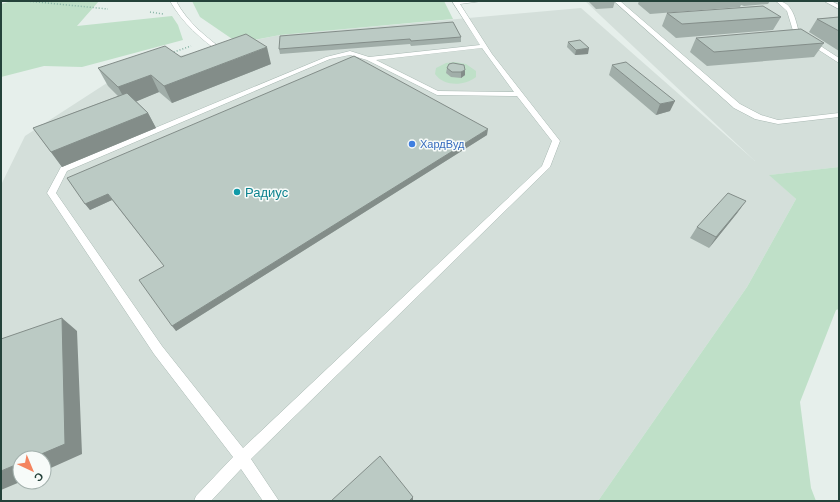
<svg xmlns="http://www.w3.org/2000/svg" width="840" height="502" font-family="'DM Sans',sans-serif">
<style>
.built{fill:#d4dfda;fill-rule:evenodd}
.green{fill:#bfe0c8}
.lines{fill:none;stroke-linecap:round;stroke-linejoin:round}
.service-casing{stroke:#a8b8b2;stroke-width:1}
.path{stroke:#86b3a5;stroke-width:1.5;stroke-dasharray:1 2;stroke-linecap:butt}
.service{fill:#fff;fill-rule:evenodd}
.wall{fill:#a1aea9}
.shaded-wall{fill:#838d89}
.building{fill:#bbcac4;stroke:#838d89}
.shop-dot{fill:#3f7fe0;stroke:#f7fbf9;stroke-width:1.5}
.culture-dot{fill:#0f9aa8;stroke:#f7fbf9;stroke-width:1.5}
.labels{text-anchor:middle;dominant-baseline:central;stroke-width:3;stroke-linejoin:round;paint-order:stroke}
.far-shop-label{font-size:11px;fill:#366cbe;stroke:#f7fbf9;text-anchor:start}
.culture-label{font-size:13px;fill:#0d838f;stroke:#f7fbf9;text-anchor:start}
</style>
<rect width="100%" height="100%" fill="#e6efeb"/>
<path class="built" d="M585 1H839V167L770 175 796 199 747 287 598 501H1V185L25 136 110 81 178 56 280 35 581 8 755 161ZM20 458H44V482H20Z"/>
<path class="green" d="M12 1H99L77 26 172 16 178 25 183 40 82 67 44 66 1 77V4Z
M192 1H444L453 19 280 35 238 43 200 17Z
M455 62 466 64 476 71V77C465 86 444 87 435 74L436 68 446 63Z
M839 167V309L836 310 800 402 811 488 816 501H598L747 287 796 199 769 175Z"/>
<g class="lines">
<g class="service-casing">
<path id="service" d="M170 1H176C188 23 206 37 226 52V54H222C201 39 183 24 170 1Z
M452 1H482L460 4 492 54 560 141 550 167 251 459 279 501H263L241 469 211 501H194L196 496 233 457 154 354 47 193 61 167 326 57 350 51 369 57 480 45ZM482 48 514 92 438 91 376 60ZM350 55 367 60 437 95 517 96 552 141 542 166 243 448 162 346 56 193 67 171 330 59Z
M614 1H620L740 104 761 115 778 120 839 113V117L778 124 755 119 734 108Z
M776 1C793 1 795 19 799 32L839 58V63L794 34 787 11Z
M824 1H831L839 5V9Z"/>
</g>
<path class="path" d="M27 1 108 9
M150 12 163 14
M171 53 191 46"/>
<use href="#service" class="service"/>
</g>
<path class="wall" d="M588 1H615L613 8 596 9Z
M639 1H770L768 4 744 6 741 5 740 7 650 14 638 4Z
M667 13 781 17 773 30 676 38 662 26Z
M839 17V51L809 32 817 19Z
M453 22 461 37V42L411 46 410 44 280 54 279 49Z
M696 38 824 43 814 57 707 66 690 52Z
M568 42 588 54 575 55 567 47Z
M181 57 271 64 172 103 159 92 136 101 148 113 156 128 62 167 33 128 118 96 108 86 98 68Z
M612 65 670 111 656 115 609 75Z
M447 68 465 70V75L461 78 451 77 446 73Z
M487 135 176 331 164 266 112 200 90 210 67 178Z
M738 212 709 248 690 238 697 227Z"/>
<path class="shaded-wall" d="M267 47 271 64 172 103 164 86Z
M589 48 588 54 575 55 576 50Z
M465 70V75L461 78V72Z
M151 75 159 92 128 105 118 87Z
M675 101 670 111 656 115 660 104Z
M148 113 156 128 62 167 51 152Z
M488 129 487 135 176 331 172 326Z
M108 194 112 200 90 210 85 204Z
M746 201 738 212 709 248 716 237Z
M62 318 77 331 82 454 44 471V458H32Z
M20 463V482L1 490V471Z
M413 497V501H409Z"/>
<path class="building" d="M763 6 781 17 682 24 667 13Z
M839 17V31L817 19Z
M453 22 461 37 411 41 410 39 279 49 280 36Z
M801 29 824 43 714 52 696 38Z
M246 34 267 47 164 86 151 75 118 87 98 68 165 46 181 57Z
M580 40 589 48 576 50 568 42Z
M354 56 488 129 172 326 139 280 164 266 108 194 85 204 67 178Z
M626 62 675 101 660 104 612 65Z
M453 63 464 65 465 70 461 72H452L447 68 449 64Z
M127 93 148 113 51 152 33 128Z
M728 193 746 201 716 237 697 227Z
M62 318 65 444 32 458H20V463L1 471V339Z
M380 456 413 497 409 501H331Z"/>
<circle class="shop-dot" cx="412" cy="144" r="4"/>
<circle class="culture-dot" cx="237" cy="192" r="4"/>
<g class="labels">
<g class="far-shop-label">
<text x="420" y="144">ХардВуд</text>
</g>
<g class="culture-label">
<text x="245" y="192">Радиус</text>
</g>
</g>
<rect width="840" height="502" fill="none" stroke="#24423a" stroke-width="4"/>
<g transform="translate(32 470) rotate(136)"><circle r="19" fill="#f7fbf9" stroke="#a3b1ad"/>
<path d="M0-3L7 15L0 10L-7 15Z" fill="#f4845f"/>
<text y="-6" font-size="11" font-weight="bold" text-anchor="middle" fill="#24423a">С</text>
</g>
</svg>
